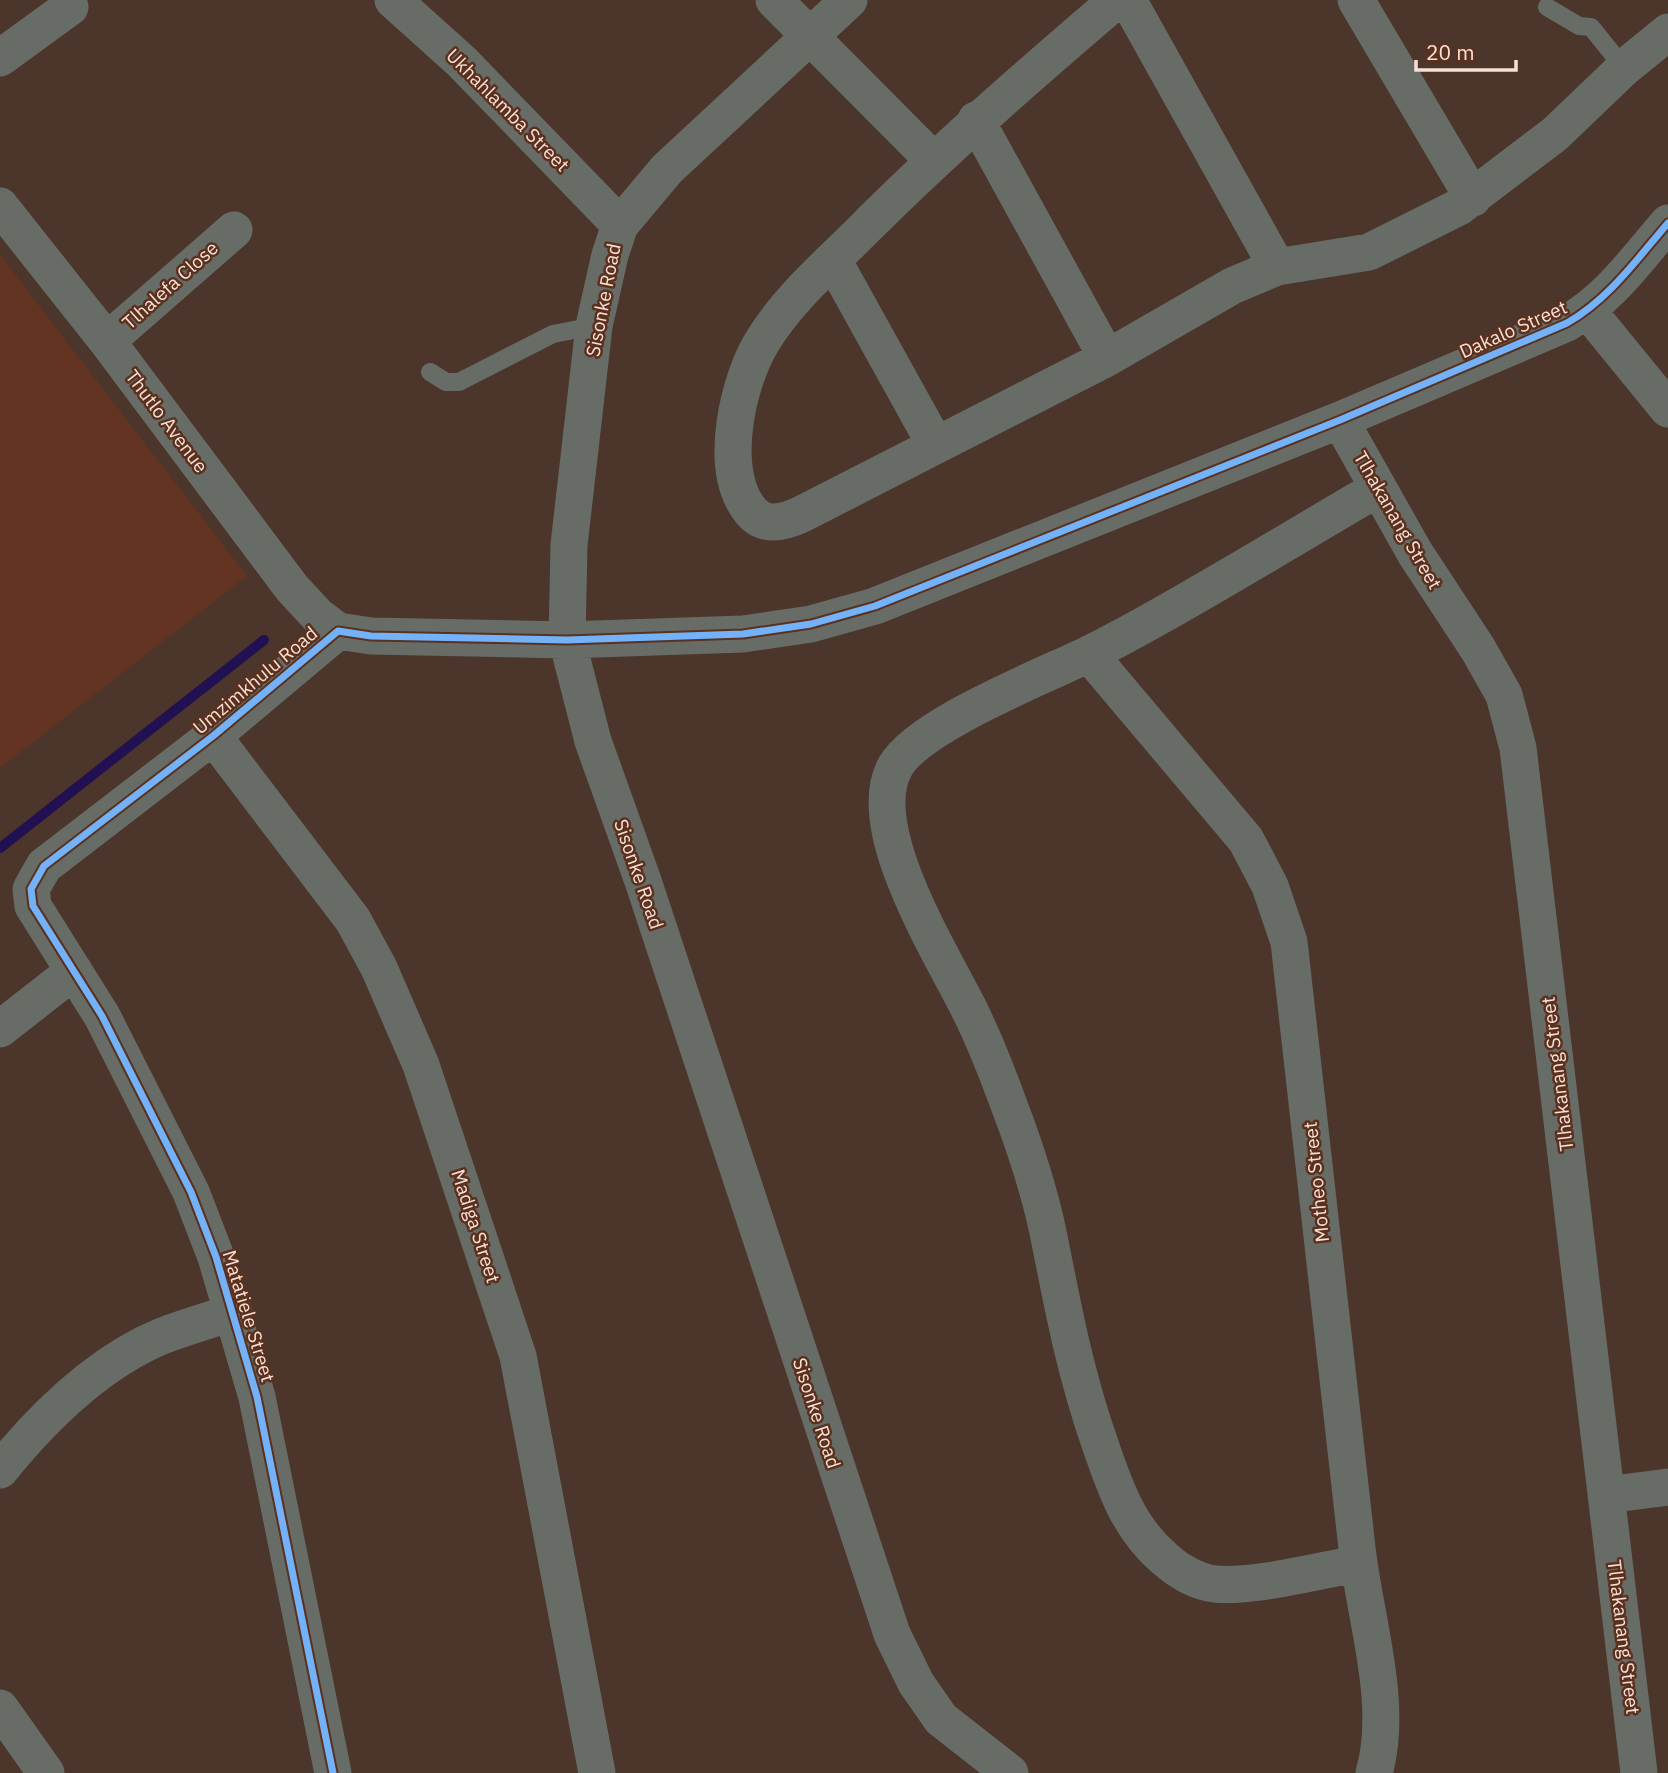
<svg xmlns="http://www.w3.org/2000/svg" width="1668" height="1773" font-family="'IBM Plex Sans',sans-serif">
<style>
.built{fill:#623421}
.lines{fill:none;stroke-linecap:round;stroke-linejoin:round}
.stream{stroke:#221152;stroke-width:10}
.lane{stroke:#676d66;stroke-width:18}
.street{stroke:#676d66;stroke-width:37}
.cycleway-casing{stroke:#5a301e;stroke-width:11}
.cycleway{stroke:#73b2f8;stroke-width:7}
.labels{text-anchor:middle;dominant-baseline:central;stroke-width:5;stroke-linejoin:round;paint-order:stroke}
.street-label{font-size:19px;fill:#fadfd4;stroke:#5a301e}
</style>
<rect width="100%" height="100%" fill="#4c362b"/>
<path class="built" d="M0 255 247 576 0 768Z"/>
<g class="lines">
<path class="stream" d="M0 848 264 640"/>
<path class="lane" d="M1547 7 1579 26 1591 27 1624 68
M430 372 446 382H459L553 334 594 326"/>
<path class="street" d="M393 0 462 62 620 225
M774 0 933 160
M849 0 667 169 620 225 610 255 594 326 569 545 567 640 593 741 643 881 892 1634 916 1683 941 1719 1010 1773
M1117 0C1029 75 943 150 861 232 826 267 787 300 762 342 738 381 719 465 747 506 761 528 781 524 802 514L1107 358 1232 286 1277 267 1369 252 1459 207 1555 134 1624 68 1668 32
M1128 0 1277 267
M1356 0 1473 198
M0 58 70 7
M976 120 1107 358
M0 206 107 341 292 588 318 616 338 631
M833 260 935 444
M1588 311 1668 409
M107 341 234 230
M1340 420 1415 553 1478 649 1504 695 1518 748 1639 1773
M1089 654 1246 840 1270 886 1289 942C1312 1144 1334 1346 1357 1548 1365 1619 1394 1704 1374 1773
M213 736 353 920 379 968 421 1065 518 1356 597 1773
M0 1029 74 971
M0 1470C43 1417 97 1363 162 1336 185 1327 210 1320 234 1312
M1606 1495 1668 1487
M1359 1564C1318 1570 1254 1588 1215 1584 1197 1582 1178 1571 1165 1559 1128 1528 1114 1485 1099 1441 1075 1372 1063 1308 1049 1237 1040 1192 1025 1147 1009 1105 998 1075 986 1044 972 1015 944 957 861 829 895 767 918 725 1044 676 1089 654 1113 642 1137 629 1160 616 1233 575 1305 531 1377 489
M0 1708 46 1773
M333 1773 257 1397 216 1257 191 1192 102 1016 33 906 31 889 44 866 213 736 338 631 371 636 567 640 743 634 811 624 875 606 1340 420 1567 323C1609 299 1637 259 1668 223"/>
<g class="cycleway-casing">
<path id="cycleway" d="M333 1773 257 1397 216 1257 191 1192 102 1016 33 906 31 889 44 866 213 736 338 631 371 636 567 640 743 634 811 624 875 606 1340 420 1567 323C1609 299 1637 259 1668 223"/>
</g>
<use href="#cycleway" class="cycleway"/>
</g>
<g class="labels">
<g class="street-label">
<text transform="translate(508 110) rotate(45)">Ukhahlamba Street</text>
<text transform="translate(170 285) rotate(-42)">Tlhalefa Close</text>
<text transform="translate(603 300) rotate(-79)">Sisonke Road</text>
<text transform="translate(1513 329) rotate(-24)">Dakalo Street</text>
<text transform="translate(167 421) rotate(53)">Thutlo Avenue</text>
<text transform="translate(1398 520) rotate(60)">Tlhakanang Street</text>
<text transform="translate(255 680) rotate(-40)">Umzimkhulu Road</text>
<text transform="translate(639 874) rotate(71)">Sisonke Road</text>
<text transform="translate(1557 1074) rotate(-97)">Tlhakanang Street</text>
<text transform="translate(1316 1182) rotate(-96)">Motheo Street</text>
<text transform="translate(476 1226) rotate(72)">Madiga Street</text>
<text transform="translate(249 1316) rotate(73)">Matatiele Street</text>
<text transform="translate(817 1413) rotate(72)">Sisonke Road</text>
<text transform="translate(1624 1637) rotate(83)">Tlhakanang Street</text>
</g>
</g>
<path d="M1416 60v10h100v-10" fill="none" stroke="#fadfd4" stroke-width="3.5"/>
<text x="1426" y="60" font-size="21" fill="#fadfd4" stroke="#5a301e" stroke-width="5" paint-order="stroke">20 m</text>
</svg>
